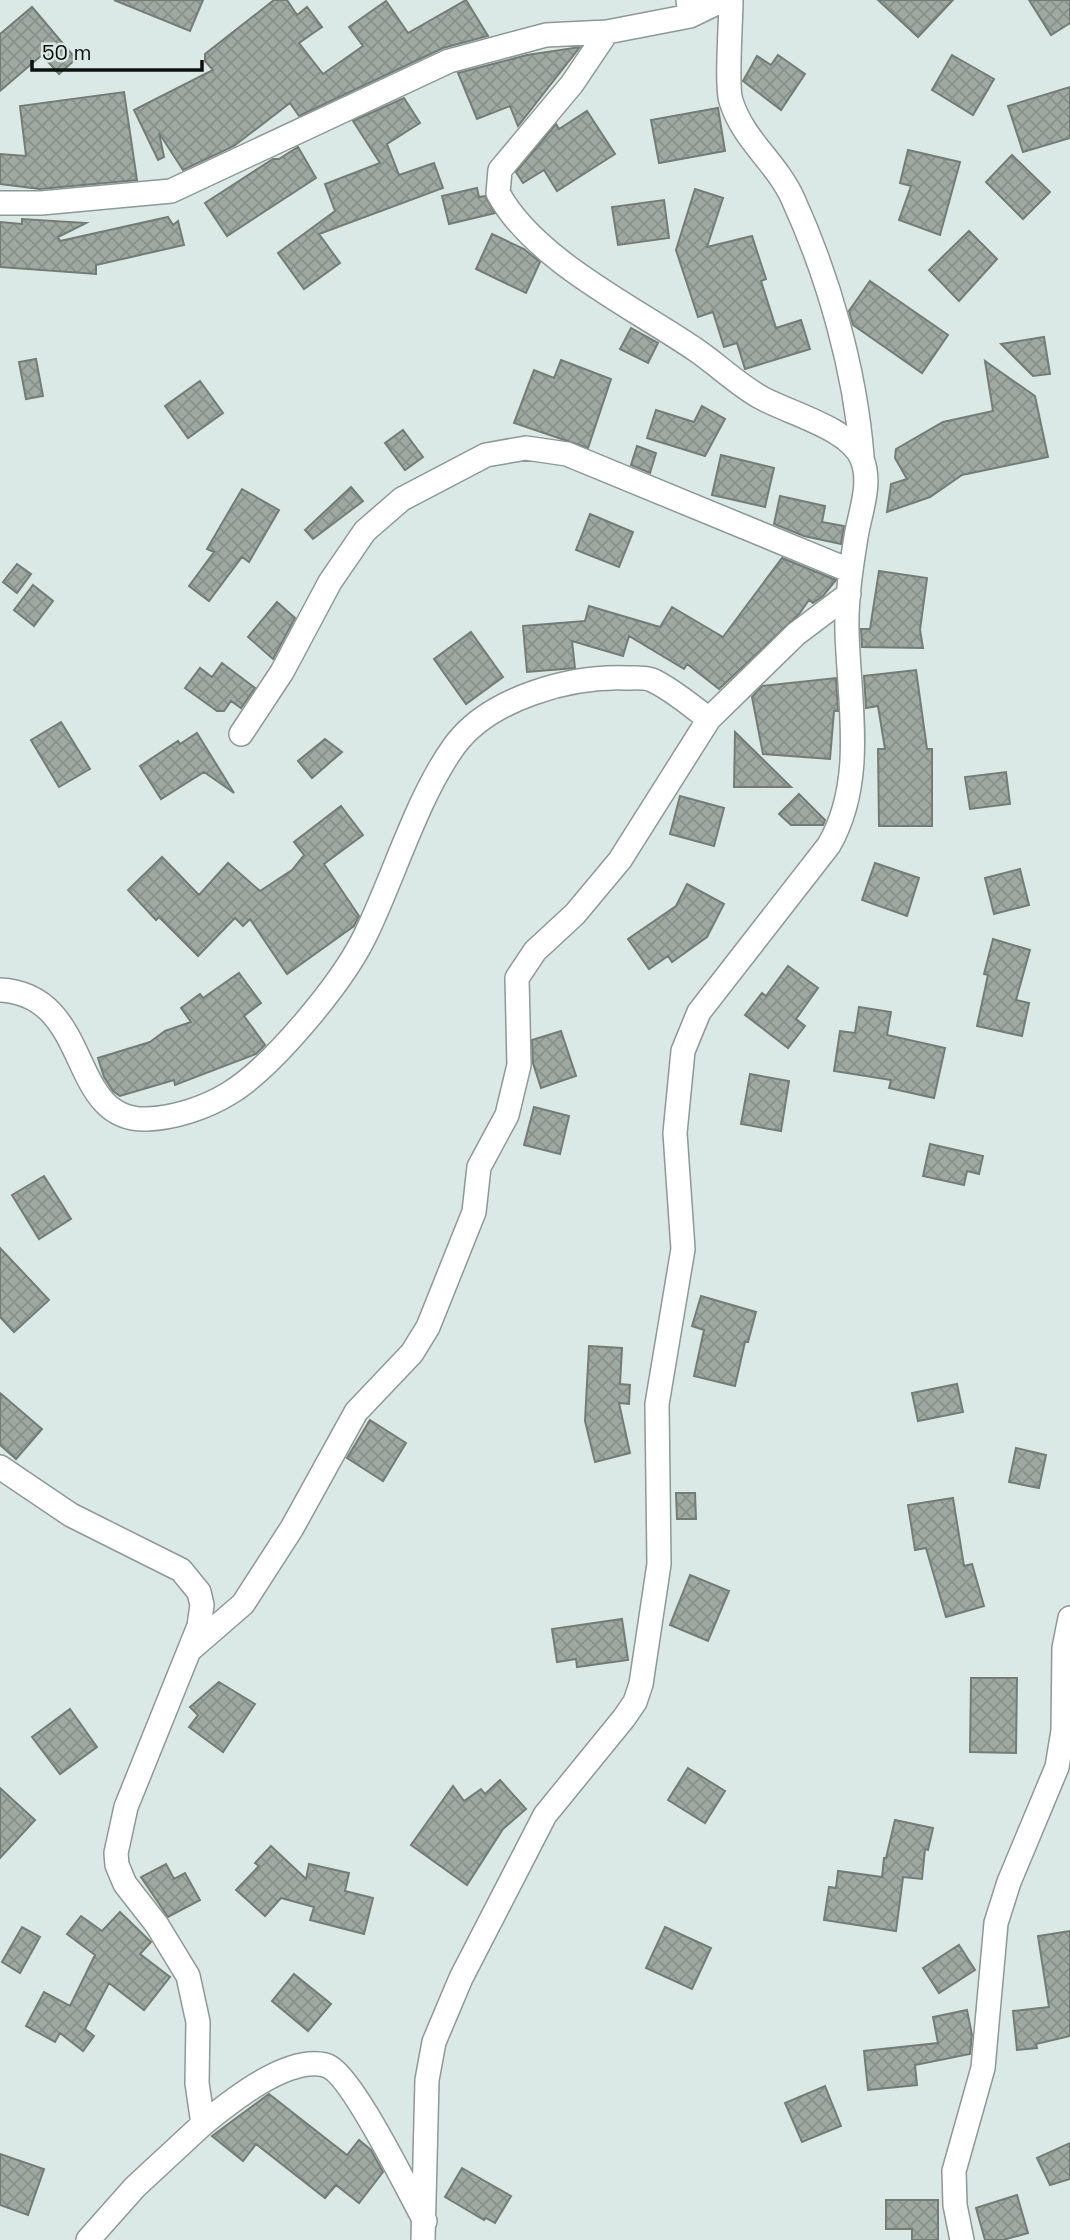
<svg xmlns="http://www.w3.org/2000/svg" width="1070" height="2240" font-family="'Space Grotesk',sans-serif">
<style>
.building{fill:url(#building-cross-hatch);stroke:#737d76;stroke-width:2}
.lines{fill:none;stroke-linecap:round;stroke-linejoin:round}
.minor-casing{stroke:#8c9996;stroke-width:26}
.minor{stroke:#fff;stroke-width:23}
</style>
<defs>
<pattern id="building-cross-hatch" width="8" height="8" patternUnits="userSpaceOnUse" patternTransform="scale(1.75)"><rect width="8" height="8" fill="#9fa9a2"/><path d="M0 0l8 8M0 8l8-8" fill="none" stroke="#88908a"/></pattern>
</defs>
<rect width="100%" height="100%" fill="#dbe9e6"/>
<path class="building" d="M114 0H203L190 31Z
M274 0H287L297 15 307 7 322 27 299 43 323 74 363 46 349 27 386 1 408 33 466 0 488 36 443 48 299 116 290 103 234 146 183 170 159 133 164 157 158 160 134 110 213 70 205 61V54Z
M878 0H953L918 37Z
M1029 0H1070V23L1051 35Z
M32 7 76 59 59 74 42 55 0 91V34Z
M580 47 518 126 510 106 477 119 458 73 527 55Z
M778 55 805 74 781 110 743 81 757 56 771 65Z
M952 55 994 79 973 115 932 90Z
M1070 87V138L1023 152 1008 106Z
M124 92 137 180 40 189 0 184V154L26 156 20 106Z
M404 98 420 123 387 144 399 175 434 163 443 188 319 234 340 263 304 289 278 253 335 211 325 184 380 163 353 121Z
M718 108 725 151 659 163 651 120Z
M587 111 615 154 557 191 544 170 523 183 516 172 556 124 559 129Z
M298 147 316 178 227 236 205 203 273 159H279Z
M908 150 960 162 940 235 899 220 911 186 900 183Z
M1012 155 1050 192 1023 219 986 182Z
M477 188 479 197 485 196 495 213 449 224 442 196Z
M695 189 723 198 707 247 752 236 766 279 761 281 776 328 801 320 810 349 745 369 737 343 724 347 713 312 698 317 676 250Z
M664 200 669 238 618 245 612 207Z
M168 217 173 225 178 221 184 245 96 265V274L0 267V222L22 224V219L86 223 58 237 60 241Z
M969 231 997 259 959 301 929 270Z
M492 234 524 249 540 262 526 293 476 269Z
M870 281 948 335 922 373 853 325 849 311Z
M631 328 658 343 648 363 620 349Z
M1044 337 1050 374 1033 376 1001 344Z
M36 359 43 396 26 399 19 362Z
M561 360 611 379 588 448 514 423 534 370 554 378Z
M985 361 1035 396 1048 457 962 475 930 497 887 512 891 484 907 479 895 458 896 449 943 422 993 411Z
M200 381 223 413 188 438 165 406Z
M702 406 725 419 705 456 647 438 656 410 694 422Z
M403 430 423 457 405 470 385 443Z
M637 446 656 453 650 473 631 465Z
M721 455 774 468 765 507 712 495Z
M351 487 363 501 313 539 305 530Z
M242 489 279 510 249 562 242 557 209 601 189 586 214 552 207 549Z
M780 496 825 506 822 522 844 526 841 544 804 536 774 524Z
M590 514 633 532 619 567 576 550Z
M782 558 836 580 823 596 813 603 809 600 799 614 719 689 687 664 684 669 629 636 623 656 572 641 575 668 527 672 523 626 585 621 589 606 660 627 672 607 723 637Z
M17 564 31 574 17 593 3 582Z
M879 571 927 578 920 630 923 648 862 647 861 629H870Z
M33 585 53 601 34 626 14 610Z
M277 602 295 618 273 659 248 637Z
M471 632 503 677 466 704 434 659Z
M222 663 255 688 241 708 231 701 224 711H217L185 688 200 668 212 677Z
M916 670 927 749H932V826H879L878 749H885L878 706 866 708 864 676Z
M836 678 838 711H834L830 759 763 754 752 697 762 686Z
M61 722 90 769 59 787 31 740Z
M735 732 791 787H734Z
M197 733 234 793 204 772 161 799 140 766 178 741 180 744Z
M325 739 342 752 312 778 298 761Z
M1006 772 1010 804 970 809 965 777Z
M799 794 825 820 823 825H791L779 814Z
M680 796 724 808 714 846 670 834Z
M341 806 363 835 324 864 359 916 354 926 287 974 250 919 243 926 235 918 198 956 159 917 156 920 128 890 162 857 199 895 228 863 260 891 292 870 304 855 294 842Z
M875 863 919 878 907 916 862 900Z
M1020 869 1029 905 994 914 985 878Z
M687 884 724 904 707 937 672 962 668 956 649 969 628 939 676 906Z
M993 939 1030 950 1016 1000 1029 1003 1022 1036 977 1026 988 975 984 974Z
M788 966 818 988 796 1019 805 1026 788 1048 745 1015 762 993 766 996Z
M239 973 261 1003 244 1016 265 1045 256 1054 175 1085 174 1080 120 1096 113 1091 104 1077 98 1058 150 1042 165 1031 191 1022 181 1008 200 994 203 998Z
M859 1007 891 1012 887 1035 945 1048 934 1098 889 1088 891 1080 834 1071 840 1031 855 1033Z
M561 1031 576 1076 541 1088 533 1063 532 1040Z
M750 1074 789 1081 781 1131 741 1124Z
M534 1107 569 1116 560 1154 524 1145Z
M930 1144 983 1156 979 1174 967 1171 964 1185 923 1176Z
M44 1176 71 1219 39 1239 12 1195Z
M0 1248 49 1300 14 1332 0 1317Z
M701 1296 756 1312 748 1342H745L735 1386 694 1376 704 1330 692 1326Z
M589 1346 622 1348 620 1384 630 1385 629 1404 619 1403 630 1453 595 1462 585 1421Z
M957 1384 963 1412 918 1421 912 1393Z
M0 1393 42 1429 16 1459 0 1445Z
M370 1420 406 1443 383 1481 347 1458Z
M1016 1448 1046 1455 1039 1488 1009 1482Z
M676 1493H695L696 1519H677Z
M953 1498 964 1566 972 1564 984 1606 946 1617 926 1548 915 1550 908 1505Z
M690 1575 729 1591 708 1641 670 1625Z
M622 1619 628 1660 577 1667 576 1659 557 1662 552 1629Z
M971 1678H1017L1016 1753 970 1752Z
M219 1682 255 1704 223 1752 189 1727 198 1715 190 1707Z
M70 1709 97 1747 60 1774 32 1737Z
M688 1768 725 1791 705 1823 668 1800Z
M500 1780 526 1809 503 1829 467 1885 411 1845 453 1786 464 1801 481 1789 485 1794Z
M0 1788 35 1820 0 1858Z
M895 1820 933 1828 928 1850 925 1849 922 1879 903 1877 896 1931 824 1920 829 1887 836 1888 838 1871 882 1877 884 1858H886Z
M271 1846 306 1879 309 1864 349 1873 345 1891 373 1898 364 1934 310 1920 314 1907 281 1898 265 1916 236 1890 259 1866 255 1863Z
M166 1864 174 1879 185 1873 200 1900 168 1917 141 1877Z
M120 1912 151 1942 140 1954 170 1977 144 2010 109 1983 85 2029 94 2036 83 2051 60 2033 55 2042 26 2026 44 1992 70 2006 95 1955 67 1934 81 1916 102 1931Z
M22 1927 40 1937 20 1973 2 1962Z
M665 1927 711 1948 692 1989 646 1968Z
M1070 1931V2036L1036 2044 1037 2048 1017 2050 1013 2011 1049 2007 1038 1936Z
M959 1945 975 1970 939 1993 923 1968Z
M294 1974 331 2004 308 2031 272 2001Z
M967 2010 972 2035 970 2054 915 2065 917 2085 868 2090 864 2051 938 2043 933 2017Z
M825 2086 841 2126 802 2142 785 2103Z
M269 2094 347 2155 359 2140 371 2150 383 2172 359 2203 336 2185 325 2198 256 2144 243 2161 212 2136Z
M1070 2143V2179L1050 2185 1037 2158Z
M0 2154 44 2169 28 2215 0 2205Z
M462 2168 511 2196 495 2223 486 2218 484 2220 445 2197Z
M1017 2195 1028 2233 1003 2240H985L976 2208Z
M886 2200H938V2240H912V2229H886Z"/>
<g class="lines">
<g class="minor-casing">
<path id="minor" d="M731 0C731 21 726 86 731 101 743 140 777 163 793 199 829 278 855 370 862 456
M690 16 723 0
M0 203H41L171 191 449 61 546 35 607 32 690 16 688 0
M709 719 796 634 849 594
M241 734 282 672 330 582 365 531 402 499 486 455 526 448 567 454 851 571
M0 990C94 995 66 1122 147 1119 174 1118 205 1108 228 1094 272 1068 342 983 365 936 394 877 417 797 455 745 490 698 570 676 626 678 634 678 645 677 652 680 672 689 691 706 709 719L620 860 575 914 535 951 517 978 519 1065 507 1115 479 1167 474 1212 428 1327 412 1353 356 1412 292 1528 243 1604 191 1649
M0 1467 71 1515 181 1570 199 1592 202 1605 199 1626 126 1807 116 1853 117 1865 125 1884 157 1925 188 1976 198 2022 197 2083 203 2124C231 2101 287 2056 325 2065 351 2071 409 2193 425 2221
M88 2240 135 2187 203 2124
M423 2240 427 2080 434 2042 461 1978 545 1815 624 1718 635 1702 641 1684 659 1564 657 1404 683 1249 675 1133 683 1051 699 1012 829 845C866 781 849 703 847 632 846 601 851 568 856 537 860 512 872 484 862 459 850 428 788 413 760 397 737 384 718 365 696 350 635 308 534 260 498 193L500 170 572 84 607 32
M962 2240 955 2205 954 2171 983 2068 996 1923 1009 1882 1057 1767 1063 1731 1064 1648 1070 1618"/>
</g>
<use href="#minor" class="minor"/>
</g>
<path d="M32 60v10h170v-10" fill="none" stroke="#0c100f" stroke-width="3.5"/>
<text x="42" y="60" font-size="21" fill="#0c100f" stroke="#dbe9e6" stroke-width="5" paint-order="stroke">50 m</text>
</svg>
